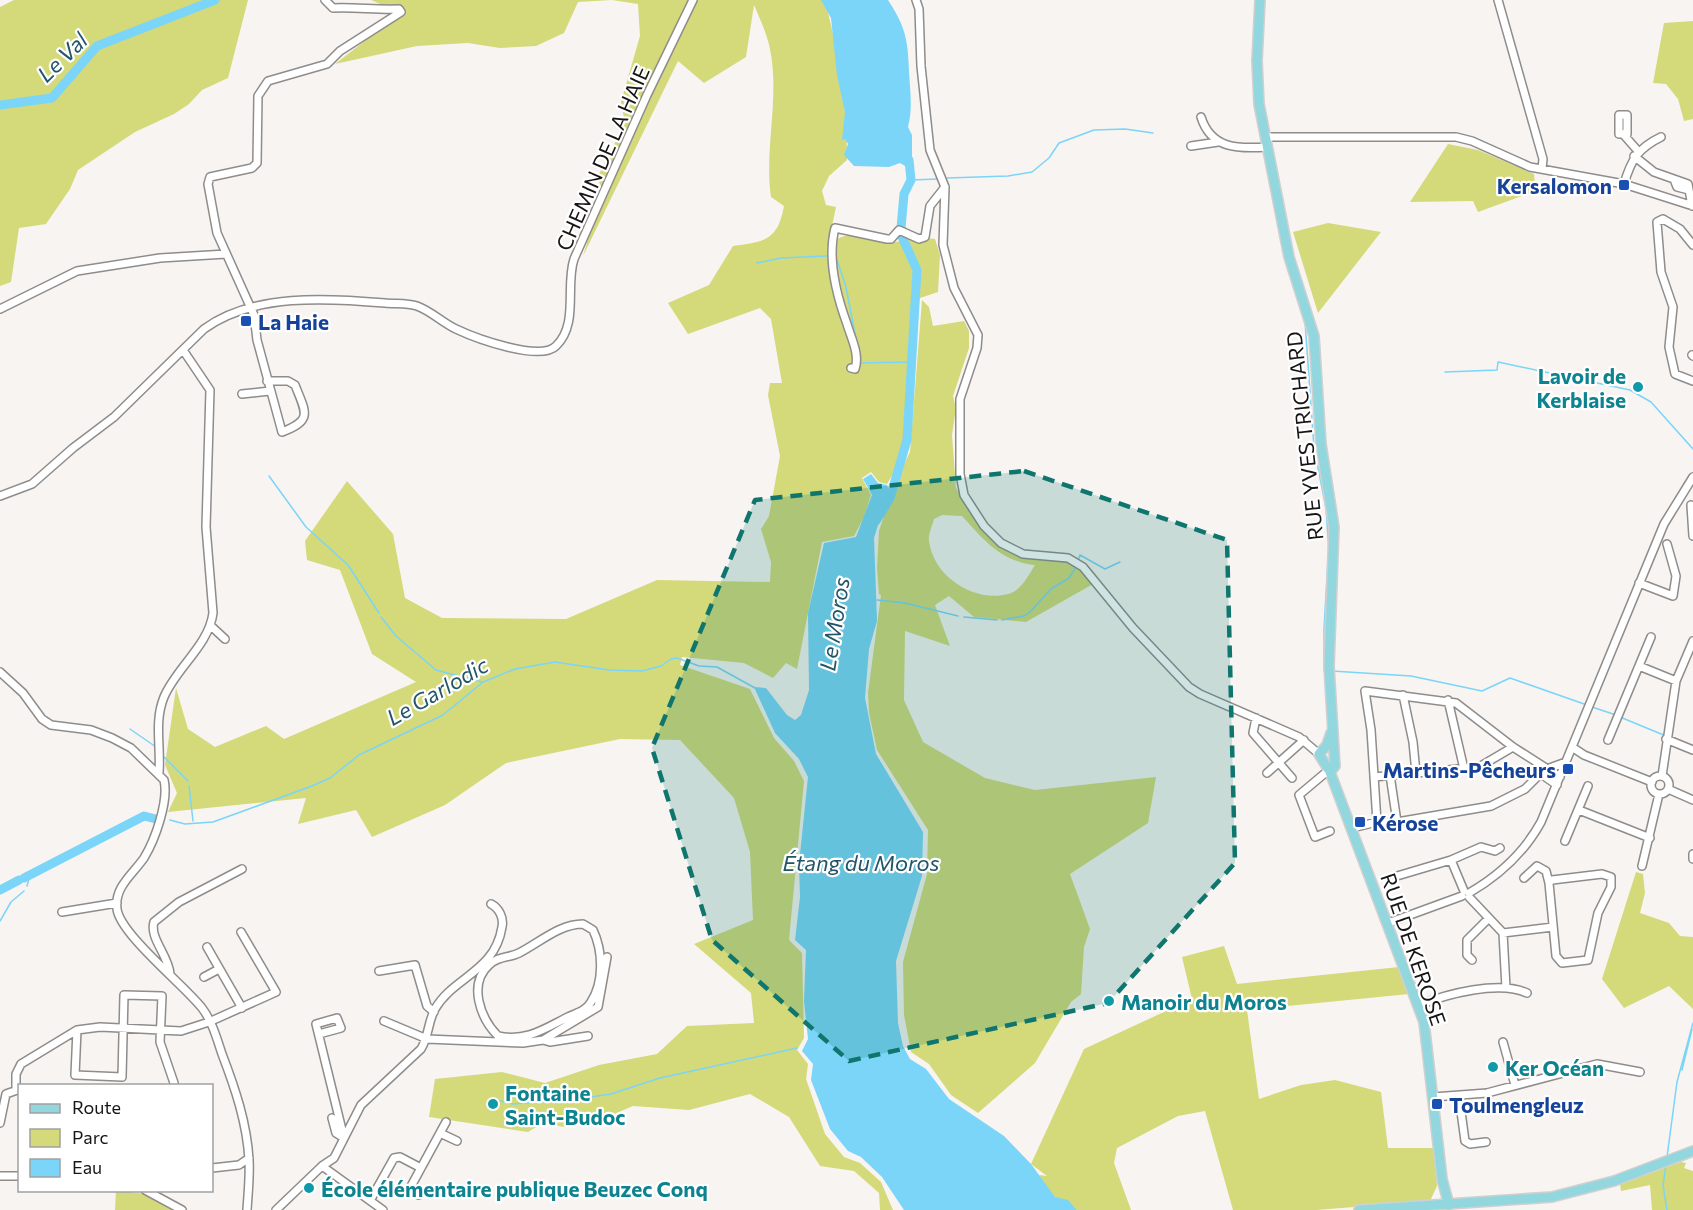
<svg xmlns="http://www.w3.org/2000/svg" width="1693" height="1210" font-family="Commissioner,sans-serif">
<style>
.green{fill:#d4d97a;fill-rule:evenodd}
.water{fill:#7ad5f8}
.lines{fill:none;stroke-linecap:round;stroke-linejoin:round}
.stream{stroke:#7ad5f8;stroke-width:1.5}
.river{stroke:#7ad5f8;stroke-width:9}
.minor-casing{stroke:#8f8c8a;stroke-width:10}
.major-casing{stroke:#d1d0d0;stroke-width:12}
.minor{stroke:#fff;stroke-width:7}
.major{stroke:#93d7de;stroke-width:9}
.marked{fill:#0f766e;fill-opacity:0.2;stroke:#0f766e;stroke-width:4.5;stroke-dasharray:12 8;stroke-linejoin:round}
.transit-dot{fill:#1a4fb4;stroke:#fff;stroke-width:2}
.culture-dot{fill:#0f9aa8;stroke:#fff;stroke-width:2}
.labels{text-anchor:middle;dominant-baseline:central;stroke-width:4.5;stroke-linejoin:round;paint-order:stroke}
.street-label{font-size:21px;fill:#171515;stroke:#fff}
.transit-label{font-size:21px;font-weight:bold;fill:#164399;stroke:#fff;text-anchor:start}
.culture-label{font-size:21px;font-weight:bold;fill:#0d838f;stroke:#fff;text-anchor:start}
.water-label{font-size:22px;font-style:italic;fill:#235568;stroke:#fff}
</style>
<rect width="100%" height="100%" fill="#f8f4f2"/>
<path class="green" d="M14 0H248L228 78 202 90 189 104 174 114 135 132 78 170 70 189 46 224 19 228 11 282 0 286V7Z
M371 0H822L827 8C840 61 847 106 847 160L829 176 822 191 826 205 836 207 828 245C859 219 884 256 909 236L935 239 940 255 938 292 911 301 913 356 906 393 905 454 887 484 879 482 871 472 862 478 871 495 864 517 854 536 822 542 797 669 786 663 773 678 744 663 682 657 680 665 750 689 774 738 794 761 804 781 789 940 802 953 804 1038 797 1050 808 1064 806 1079 825 1134 844 1157 860 1163 881 1182 893 1210H880L879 1193 854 1171 820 1166 789 1117 750 1094 689 1110 633 1106 600 1120 564 1127 543 1123 528 1132 429 1117 435 1079 502 1072 545 1083 599 1065 657 1054 687 1026 754 1023 751 993 694 944 753 920 750 852 734 798 680 740 620 739 506 763 445 805 372 837 356 810 298 824 306 798 168 812 177 793 165 765 176 688 188 729 215 747 266 726 284 739 416 682 372 654 340 570 307 560 305 541 347 481 393 534 405 598 442 618 566 619 657 580 770 582 771 562 761 529 769 516 780 456 768 395 770 383H782L771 319 760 308 688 334 668 303 709 285 733 246C765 242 778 240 784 206L771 197C764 149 780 98 770 49 767 34 760 19 754 5L746 57 704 83 678 61 583 256 603 190 597 178 625 123 621 102 640 36 638 4 612 0 578 2 564 33 536 46 500 48 468 43 417 46 335 64 401 13Z
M1693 21V119L1684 121 1678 99 1666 84 1653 83 1664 23Z
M1448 144 1478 150 1534 174 1536 191 1478 212 1473 201 1410 202Z
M1328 223 1381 232 1318 313 1293 232Z
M922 300 929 307 933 326 964 321 969 331V348L953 396 956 408 952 435 956 488 978 523 1003 547 1075 560 1093 584 1026 622 974 617 949 596 935 605 950 646 905 631 904 700 923 742 985 778 1035 790 1156 777 1148 823 1070 874 1090 929 1084 947 1081 994 1071 1002 1035 1063 978 1113 951 1095 929 1064 911 1052 904 1015 903 962 927 874 928 830 877 750 869 713 868 693 881 595 879 594 877 568 879 531 895 482 910 452ZM942 515 962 516C984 540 1000 561 1035 565 1028 576 1021 591 1008 594 974 603 933 576 929 541 928 535 932 526 934 519Z
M1636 872 1643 874 1645 893 1640 913 1669 923 1680 936 1693 937V1009L1669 986 1624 1008 1602 979Z
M1224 946 1237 984 1399 967 1409 994 1247 1010 1259 1099 1301 1085 1335 1080 1381 1092 1388 1148H1435L1437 1186 1430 1201 1316 1210H1233L1205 1111 1178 1116 1117 1148 1114 1163 1131 1210H1077C1068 1200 1065 1203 1055 1197 1048 1193 1043 1182 1039 1175L1047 1176 1031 1164 1084 1049 1192 999 1182 957Z
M1681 1162 1686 1163 1684 1168 1693 1171V1210H1652L1650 1185 1621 1191 1620 1184 1623 1183Z
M116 1190 145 1194 175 1210H115Z"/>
<path class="water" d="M821 0H888C905 26 908 39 909 71 910 91 913 107 908 127L912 135V170L900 163 889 167 854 166 844 155 848 144 845 139 842 140 845 112 837 75 831 18Z
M871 474 878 483 887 485 889 490 874 538 877 621 869 649 865 698 876 754 923 832 922 876 896 961 898 1023 903 1046 910 1059 926 1069 949 1099 1004 1136 1031 1164 1055 1197 1068 1200 1077 1210H904L882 1177 861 1157 848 1151 830 1129 811 1080 813 1064 802 1051 808 1039 804 1001 806 950 795 940 800 897 799 864 808 777 799 759 775 733 754 687 766 688 787 715 795 720 801 715 809 690 808 613 824 543 856 537 872 495 863 479Z"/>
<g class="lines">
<path class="stream" d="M947 178 1008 176 1032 172 1049 158 1059 143 1094 130 1125 129 1153 133
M911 180 938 179
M836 257 846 287 857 344
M757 263 781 258 827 256
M1308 302 1310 312
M1305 321 1314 448 1326 508 1329 551
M860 363 911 362
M1445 372 1497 370 1498 362 1630 390 1651 402 1693 449
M269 476 306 527 348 565 379 613
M1079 558 1080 555 1105 569 1120 562
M877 600 905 603 958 616
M381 617 396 636 436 670 482 682
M964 617 997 620
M1002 620 1024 616 1030 612 1051 589 1069 578 1076 567
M1324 671V629L1328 559
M1332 671 1411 676 1482 691 1510 678 1587 705
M1592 707 1616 715
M1620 717 1666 736
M130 729 156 747
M164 757 188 781
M189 786 193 821
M170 820 185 824 213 822 312 786 330 778 359 755 443 715 483 682 515 669 555 662 609 670 642 671 661 666 671 659 677 658 699 666 717 667 755 688
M27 886 30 875
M0 921 11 902 24 891
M1682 1070 1692 1029
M570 1100 611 1094 660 1078 797 1048
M500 1101 513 1104 564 1100
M1667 1157 1677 1082 1693 1023
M1666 1165 1663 1185 1667 1210"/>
<path class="river" d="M0 105 52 98 97 46 215 0
M876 521 890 498 907 440 917 270 902 237 901 228 904 194 911 180 909 160
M24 878 144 816 156 819
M0 890 19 880"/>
<g class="minor-casing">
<path id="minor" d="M916 0 919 9 921 66 930 150 945 187 943 245 954 288 978 335 977 348 960 399V474L964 495 984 526 1001 543 1023 554 1068 558 1083 567 1133 628 1189 687 1200 694 1299 737 1319 754
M1498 0 1543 159 1542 169
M1619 115H1627V134H1619Z
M1201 117C1211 149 1238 149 1267 147
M1623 134 1638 151
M1265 137H1456L1472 141 1530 167 1624 184 1693 206
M1191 146 1218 142
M1634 156 1654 172 1688 184 1692 206
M1675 182 1677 187 1689 190
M1624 184C1631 160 1638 148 1661 137
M1693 245 1680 229 1663 219 1657 222 1661 272 1673 307 1669 347 1675 374 1693 381
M0 309 77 271 160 258 226 254
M1692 355 1693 356
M851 368 855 369C860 354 851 338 847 324 836 294 827 259 835 228L887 239H891L899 230 919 239 925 237 930 206 945 187
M267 381H288L295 385C306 413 313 420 282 432L257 340 254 315 217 233 208 184 210 177 252 168 257 163 258 96 268 81 327 64 340 51 401 12 399 9C377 10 355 7 333 8L325 0
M242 394 270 391
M0 496 32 484 73 448 114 417 204 329C253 293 328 298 385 303 395 304 408 303 417 306 431 311 443 323 456 329 475 338 540 362 556 346 579 324 565 286 574 259L647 95 693 0
M1691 505 1693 536
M1639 583 1673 596 1676 576 1667 544
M211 626 225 639
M1639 666 1676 681
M0 672 23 693 42 719 51 725 91 730 112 738 131 748 164 780C169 801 155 840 144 858 133 874 114 887 117 909 120 934 184 985 202 1008 212 1021 217 1039 222 1054 235 1088 247 1123 249 1160 250 1176 248 1194 247 1210
M1403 695 1413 742 1416 773
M1448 700 1464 769
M1256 718 1253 733 1292 778
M1666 739 1693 750
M1608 740 1651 637
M1572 747 1584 755 1652 782
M159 772C161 747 154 721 164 697 176 668 209 645 213 613L206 527 210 390 183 350
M1267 773 1304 740
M1541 774 1557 785
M1390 775 1397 822
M1662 776 1676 681 1693 641
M1651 785a9 9 0 1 1 18 0a9 9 0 1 1-18 0Z
M1374 777 1479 767 1513 747
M1668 789 1693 800
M1579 810 1650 838
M1377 822 1371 730 1365 691 1456 703 1513 747 1560 777
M1352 828 1377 822H1397L1491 806 1525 789 1544 770 1566 762
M1330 831 1315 837 1299 795 1324 774 1330 772
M1565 841 1588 786
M1693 854V859
M1642 866 1659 794
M1602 874 1611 877V887L1598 913 1588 960 1562 963 1556 956 1549 883 1552 880Z
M1397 876 1451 860
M1524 878 1537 866 1546 871 1549 883
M1464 891 1451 860 1481 847 1495 851 1500 848
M1469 893C1500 875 1524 853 1541 822L1664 524 1693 477
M1469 897 1503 933 1506 988
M62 912 117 903
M1388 923 1462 896
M583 924 593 930C603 951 604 982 591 1002 586 1011 576 1013 568 1017 544 1029 526 1042 498 1036 480 1018 468 984 489 965 498 956 509 958 519 953 539 943 559 924 583 924Z
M1503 933 1553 927
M207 947 242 1008
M1472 960 1467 955V940L1489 918
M379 971 415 965 427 1006 434 1012
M170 974C169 956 149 938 154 922L179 902 242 869
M204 977 219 969
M1419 1005C1447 994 1499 980 1527 993
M384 1021 427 1039 523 1043 543 1040 598 1007 607 957
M77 1030 75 1075 122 1077 124 995 162 996 160 1042 174 1083
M319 1034 341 1028 337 1018 316 1024 344 1138
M543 1040 550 1042 588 1036
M1503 1042 1515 1085
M16 1089V1074L21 1064 77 1030 100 1027 181 1031 209 1022 276 992 241 932
M1433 1097 1487 1093 1597 1064 1640 1072
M1459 1097 1465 1141 1470 1144 1486 1142
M332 1118 336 1133 344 1138
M0 1123 6 1094 20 1089
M440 1133 457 1141
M322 1166 383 1210
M212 1168 239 1165 249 1158
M0 1176H20
M145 1190 182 1210
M419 1195 409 1190 446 1122
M371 1199 394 1158 400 1157 421 1168
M276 1210 322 1166 334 1158 361 1105 421 1049C429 1036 428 1021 435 1009 453 977 495 972 502 927 504 918 499 908 491 904"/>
</g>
<g class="major-casing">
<path id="major" d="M1260 0 1257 61 1259 104 1289 257 1314 336 1321 444 1334 527 1329 666 1335 766 1330 772
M1331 733 1327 745 1319 754 1330 772 1424 1022 1442 1179 1449 1205
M1359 1210 1552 1197 1614 1181 1693 1151"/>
</g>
<use href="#minor" class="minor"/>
<use href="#major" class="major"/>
</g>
<path class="marked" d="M1024 471 1227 540 1235 863 1108 1003 849 1061 712 940 652 748 755 500Z"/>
<g class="transit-dot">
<rect x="1618" y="179" width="12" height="12" rx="3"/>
<rect x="240" y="315" width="12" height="12" rx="3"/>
<rect x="1562" y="763" width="12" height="12" rx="3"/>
<rect x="1354" y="816" width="12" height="12" rx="3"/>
<rect x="1431" y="1098" width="12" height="12" rx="3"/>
</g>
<g class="culture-dot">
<circle cx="1638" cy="387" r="6"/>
<circle cx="1109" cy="1001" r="6"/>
<circle cx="1493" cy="1067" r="6"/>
<circle cx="493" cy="1104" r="6"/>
<circle cx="309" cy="1188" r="6"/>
</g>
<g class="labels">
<g class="street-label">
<text transform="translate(602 158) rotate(-66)">CHEMIN DE LA HAIE</text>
<text transform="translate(1304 436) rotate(-96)">RUE YVES TRICHARD</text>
<text transform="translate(1414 949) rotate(71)">RUE DE KEROSE</text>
</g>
<g class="transit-label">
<text x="1612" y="185" text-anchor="end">Kersalomon</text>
<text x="258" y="321">La Haie</text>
<text x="1556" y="769" text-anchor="end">Martins-Pêcheurs</text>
<text x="1372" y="822">Kérose</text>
<text x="1449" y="1104">Toulmengleuz</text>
</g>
<g class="culture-label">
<text x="1626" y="375" text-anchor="end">Lavoir de<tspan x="1626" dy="24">Kerblaise</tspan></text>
<text x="1121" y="1001">Manoir du Moros</text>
<text x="1505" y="1067">Ker Océan</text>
<text x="505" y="1092">Fontaine<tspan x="505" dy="24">Saint-Budoc</tspan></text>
<text x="321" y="1188">École élémentaire publique Beuzec Conq</text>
</g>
<g class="water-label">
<text transform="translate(62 57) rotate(-44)">Le Val</text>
<text transform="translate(834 624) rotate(-81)">Le Moros</text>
<text transform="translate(437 691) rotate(-30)">Le Garlodic</text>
<text x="861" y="862">Étang du Moros</text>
</g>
</g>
<rect x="18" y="1084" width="195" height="108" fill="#ffffff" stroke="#a2a1a1" stroke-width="1.5"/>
<rect x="30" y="1104" width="30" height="9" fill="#93d7de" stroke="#a2a1a1" stroke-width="1.5"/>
<text x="72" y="1114" font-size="18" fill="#171515">Route</text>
<rect x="30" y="1129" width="30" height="18" fill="#d4d97a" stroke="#a2a1a1" stroke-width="1.5"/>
<text x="72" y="1144" font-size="18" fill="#171515">Parc</text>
<rect x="30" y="1159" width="30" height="18" fill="#7ad5f8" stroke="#a2a1a1" stroke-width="1.5"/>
<text x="72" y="1174" font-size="18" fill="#171515">Eau</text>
</svg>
